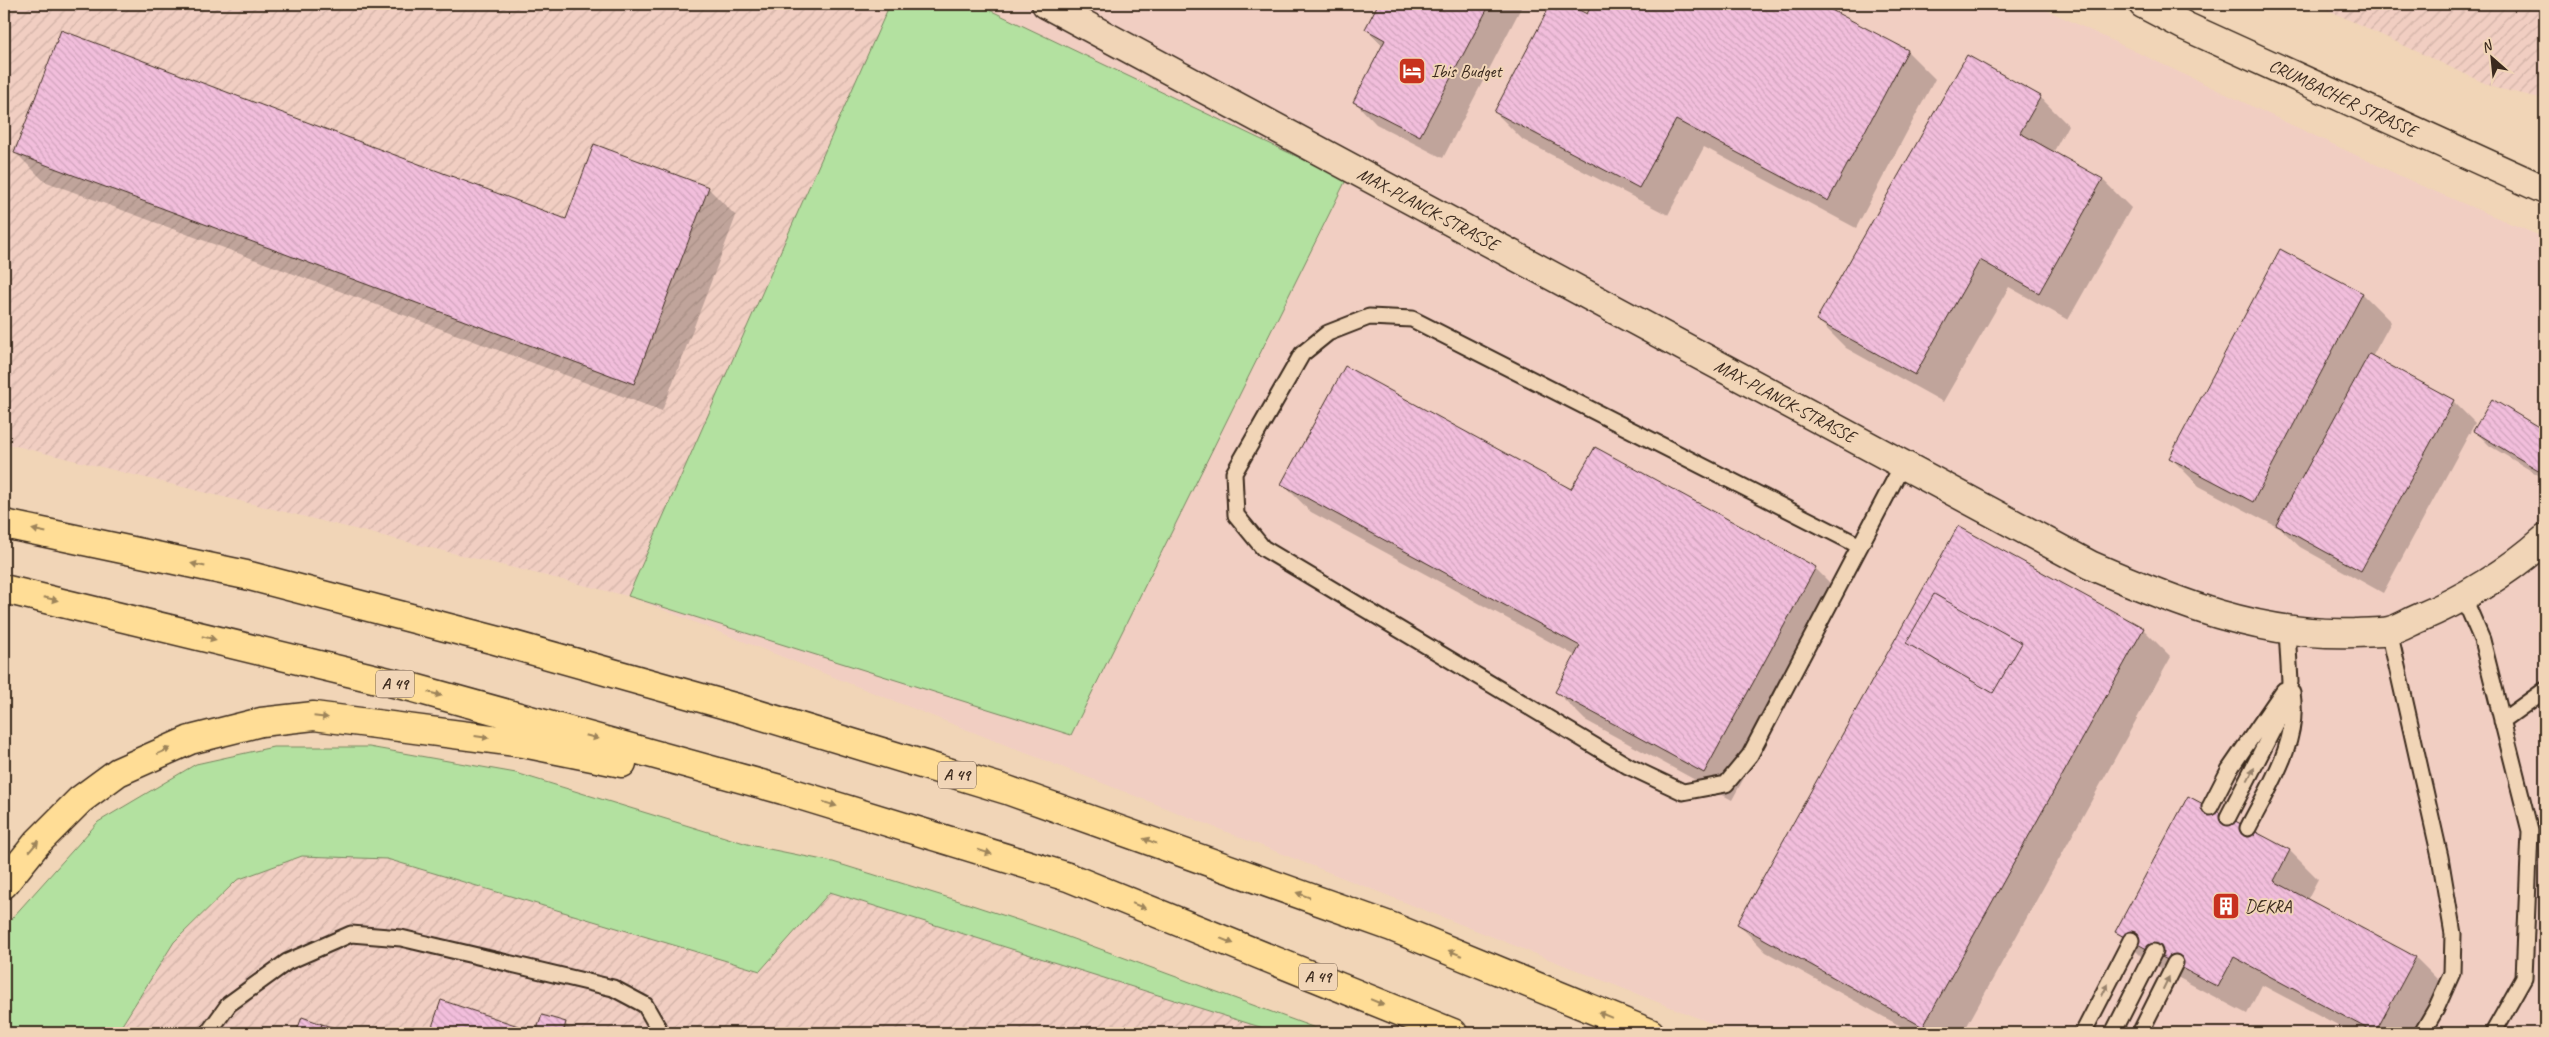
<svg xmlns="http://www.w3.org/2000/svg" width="2549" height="1037" font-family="Caveat,sans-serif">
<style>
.built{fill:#f1cec2}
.industrial{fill:url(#industrial-furrows)}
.grass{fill:#b3e1a0;stroke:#77865f}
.shadow{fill:#0003}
.building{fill:url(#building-back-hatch);stroke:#3b2a1e}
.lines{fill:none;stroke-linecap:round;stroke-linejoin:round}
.service-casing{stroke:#3b2a1e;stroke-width:19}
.minor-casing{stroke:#3b2a1e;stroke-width:31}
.secondary-casing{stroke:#3b2a1e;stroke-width:31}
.motorway-casing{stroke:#3b2a1e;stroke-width:31}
.service{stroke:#f1d5b7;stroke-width:15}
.minor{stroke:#f1d5b7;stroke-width:28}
.secondary{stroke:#f1d5b7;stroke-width:28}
.motorway{stroke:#ffdd96;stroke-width:28}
.oneway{fill:#9d845a}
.oneway2{fill:#96806a}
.labels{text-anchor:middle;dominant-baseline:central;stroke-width:4;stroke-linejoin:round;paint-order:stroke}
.shield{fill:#f1d5b7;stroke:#725d4c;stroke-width:1}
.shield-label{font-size:16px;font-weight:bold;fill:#3b2a1e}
.poi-label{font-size:18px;fill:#3b2a1e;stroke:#f1d5b7;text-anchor:start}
.street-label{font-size:18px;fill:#3b2a1e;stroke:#f1d5b7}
</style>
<defs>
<pattern id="industrial-furrows" width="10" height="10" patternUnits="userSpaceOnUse" patternTransform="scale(1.25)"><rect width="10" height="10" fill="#f1cec2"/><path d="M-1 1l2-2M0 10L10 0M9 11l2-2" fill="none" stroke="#d0b1a6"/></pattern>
<pattern id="building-back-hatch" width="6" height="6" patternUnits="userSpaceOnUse" patternTransform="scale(1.25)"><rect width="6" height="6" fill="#f2bedc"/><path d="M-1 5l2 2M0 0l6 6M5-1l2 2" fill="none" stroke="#d0a3bc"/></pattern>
</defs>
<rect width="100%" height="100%" fill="#f1d5b7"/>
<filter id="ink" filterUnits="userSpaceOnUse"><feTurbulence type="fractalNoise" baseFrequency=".02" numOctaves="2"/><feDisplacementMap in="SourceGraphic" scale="10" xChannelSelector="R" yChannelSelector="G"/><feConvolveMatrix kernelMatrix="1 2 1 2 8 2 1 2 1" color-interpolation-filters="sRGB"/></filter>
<g filter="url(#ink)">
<path class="built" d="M4 4H2034L2422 186 2545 238V1033H1736L628 596 4 443Z"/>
<path class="industrial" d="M4 4H837L887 22 628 596 4 443Z
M2315 4H2545V99L2495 88Z
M302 856 387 859 760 971 830 892 1279 1033H117L174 942 238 880Z"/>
<path class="grass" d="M890 4H977L1346 180 1071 735 628 596Z
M273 747H369L516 773 754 846 833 862 969 904 1054 932 1318 1029 1317 1033H1279L830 892 760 971 387 859 302 856 237 880 174 942 117 1033H4V927L98 822 196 764Z"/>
<path class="shadow" d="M1379 4H1523L1443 158 1376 124 1354 101 1383 46 1366 29Z
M1552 4H1564L1587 16 1594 4H1817L1907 51 1935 79 1856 228 1704 147 1668 215 1523 140 1495 112Z
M2040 97 2068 125 2053 153 2103 180 2131 208 2068 320 2009 287 1943 402 1846 348 1818 320Z
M16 153 567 220 708 188 736 216 662 411 44 181Z
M2363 294 2391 322 2372 357 2453 401 2475 423 2383 593 2300 547 2281 529 2199 486 2171 458Z
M2493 401 2545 432V479L2490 446 2474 430Z
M1595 448 1815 568 1843 596 1732 800 1585 720 1557 692 1576 656 1311 512 1283 484 1572 491Z
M2143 629 2171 657 1963 1033H1913L1766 952 1738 924Z
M2189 798 2290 851 2318 879 2307 900 2416 958 2444 986 2418 1033H2353L2262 985 2247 1014 2145 960 2117 932Z
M442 1002 537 1033H431Z
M543 1017 565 1024 573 1031 572 1033H537Z"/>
<path class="building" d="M1378 4H1490L1420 136 1353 102 1385 40 1365 29Z
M1551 4H1567L1587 14 1592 4H1820L1908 50 1828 201 1676 120 1639 188 1494 112Z
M61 30 566 219 594 144 709 187 634 384 14 153Z
M1967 55 2041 96 2020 133 2103 179 2039 293 1980 260 1915 375 1816 320Z
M2280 249 2363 293 2253 502 2169 458Z
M2369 354 2454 400 2361 571 2276 525Z
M1345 366 1571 489 1595 447 1816 567 1704 773 1555 692 1580 646 1281 484Z
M2492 399 2545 431V474L2473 431Z
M1958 526 2144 628 1923 1027 1737 924Z
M1934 594 2022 643 1993 693 1906 643Z
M2188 796 2290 850 2274 881 2416 957 2375 1033 2234 957 2218 987 2115 932Z
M441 1000 536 1032 539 1033H430Z
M542 1015 566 1022 563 1033 536 1032Z
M302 1017 322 1024 319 1033H296Z
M322 1024 350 1033H319Z"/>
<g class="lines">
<g class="service-casing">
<path id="service" d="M1860 546 1412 319 1369 317 1328 333 1302 354 1234 473 1236 515 1263 548 1628 766 1683 792 1726 784 1750 755 1903 464
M2463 596 2482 640 2530 831 2524 978 2493 1033
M2389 631 2440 857 2453 934 2452 973 2436 1009 2422 1033
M2502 721 2545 690
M2210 807 2229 770 2284 690
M2228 817 2285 706 2290 682 2287 630
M2248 828C2269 786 2300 742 2292 693
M208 1033 229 1004 287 962 351 934 401 938 613 988 645 1005 661 1033
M2083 1033 2131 940
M2113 1033 2154 952
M2140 1033 2175 963"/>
</g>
<g class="minor-casing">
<path id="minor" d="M1046 4 2090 565C2175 602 2261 637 2355 633 2366 632 2379 633 2389 631 2399 629 2408 623 2417 619 2464 599 2507 573 2545 539"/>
</g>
<g class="secondary-casing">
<path id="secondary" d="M2143 4 2187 27 2545 190"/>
</g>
<g class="motorway-casing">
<path id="motorway" d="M4 524 246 575 495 640 737 708 1007 790 1392 927 1650 1033
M4 589 414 688 783 790 1068 877 1453 1033
M4 884 37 843 80 800 118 772 190 740 261 722 314 716 523 743 622 763"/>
</g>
<use href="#service" class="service"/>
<use href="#minor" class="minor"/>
<use href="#secondary" class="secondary"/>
<use href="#motorway" class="motorway"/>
</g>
<defs><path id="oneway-solid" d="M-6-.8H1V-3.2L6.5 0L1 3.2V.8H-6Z" transform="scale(1.25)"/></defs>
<g class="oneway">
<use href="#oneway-solid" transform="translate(39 531) rotate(-168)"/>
<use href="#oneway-solid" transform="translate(198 565) rotate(-168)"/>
<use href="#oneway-solid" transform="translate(51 599) rotate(13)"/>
<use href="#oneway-solid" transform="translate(209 638) rotate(14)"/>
<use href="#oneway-solid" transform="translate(435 694) rotate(15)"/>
<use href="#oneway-solid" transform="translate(321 717) rotate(6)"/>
<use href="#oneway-solid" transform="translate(482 737) rotate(7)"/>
<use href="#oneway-solid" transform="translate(592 737) rotate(15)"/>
<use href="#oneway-solid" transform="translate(164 751) rotate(-24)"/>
<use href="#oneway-solid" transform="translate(830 804) rotate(17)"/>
<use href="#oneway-solid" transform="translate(1150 841) rotate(-160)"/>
<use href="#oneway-solid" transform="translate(34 846) rotate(-50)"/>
<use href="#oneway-solid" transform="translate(985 852) rotate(17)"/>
<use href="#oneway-solid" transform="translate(1303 895) rotate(-160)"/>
<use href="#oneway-solid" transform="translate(1139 906) rotate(22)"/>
<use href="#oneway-solid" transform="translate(1227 941) rotate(22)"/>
<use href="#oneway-solid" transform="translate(1455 953) rotate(-158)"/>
<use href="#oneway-solid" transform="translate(1377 1002) rotate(23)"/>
<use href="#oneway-solid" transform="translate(1605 1015) rotate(-158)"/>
</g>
<g class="oneway2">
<use href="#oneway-solid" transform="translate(2251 774) rotate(-62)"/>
<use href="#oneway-solid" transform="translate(2166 983) rotate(-64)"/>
<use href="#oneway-solid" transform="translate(2105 990) rotate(-63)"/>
</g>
</g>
<defs>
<g id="hotel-square" transform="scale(1.4375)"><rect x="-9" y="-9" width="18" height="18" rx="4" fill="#c8321e" stroke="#f1d5b7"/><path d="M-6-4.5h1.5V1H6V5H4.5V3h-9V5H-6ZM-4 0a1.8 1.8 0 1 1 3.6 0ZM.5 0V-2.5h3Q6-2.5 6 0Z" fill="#fff"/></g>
<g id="building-square" transform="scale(1.4375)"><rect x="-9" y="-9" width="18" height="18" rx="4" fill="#c8321e" stroke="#f1d5b7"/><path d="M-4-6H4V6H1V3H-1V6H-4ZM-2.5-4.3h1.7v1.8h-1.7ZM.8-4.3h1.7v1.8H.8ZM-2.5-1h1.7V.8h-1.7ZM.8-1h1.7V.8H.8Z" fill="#fff"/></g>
</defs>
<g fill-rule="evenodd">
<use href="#hotel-square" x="1412" y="71"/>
<use href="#building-square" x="2226" y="906"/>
</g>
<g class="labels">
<g class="shield">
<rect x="376" y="670.5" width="38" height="27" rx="4"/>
<rect x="938" y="761.5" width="38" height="27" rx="4"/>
<rect x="1299" y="963.5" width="38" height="27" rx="4"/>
</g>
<g class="shield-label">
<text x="395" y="684">A 49</text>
<text x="957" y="775">A 49</text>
<text x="1318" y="977">A 49</text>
</g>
<g class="poi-label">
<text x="1431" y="71">Ibis Budget</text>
<text x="2245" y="906">DEKRA</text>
</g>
<g class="street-label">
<text transform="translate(2343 98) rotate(25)">CRUMBACHER STRASSE</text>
<text transform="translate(1428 209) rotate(28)">MAX-PLANCK-STRASSE</text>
<text transform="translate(1785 401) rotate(28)">MAX-PLANCK-STRASSE</text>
</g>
</g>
<rect width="2549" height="1037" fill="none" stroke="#f1d5b7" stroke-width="20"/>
<rect x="10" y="10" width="2529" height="1017" fill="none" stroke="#3b2a1e" stroke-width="2" filter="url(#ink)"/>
<g transform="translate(2492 58) rotate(333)" stroke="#f1d5b7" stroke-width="4" paint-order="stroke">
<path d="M0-4L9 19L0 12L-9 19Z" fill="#3b2a1e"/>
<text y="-8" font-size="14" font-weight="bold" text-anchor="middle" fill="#3b2a1e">N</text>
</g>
</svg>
